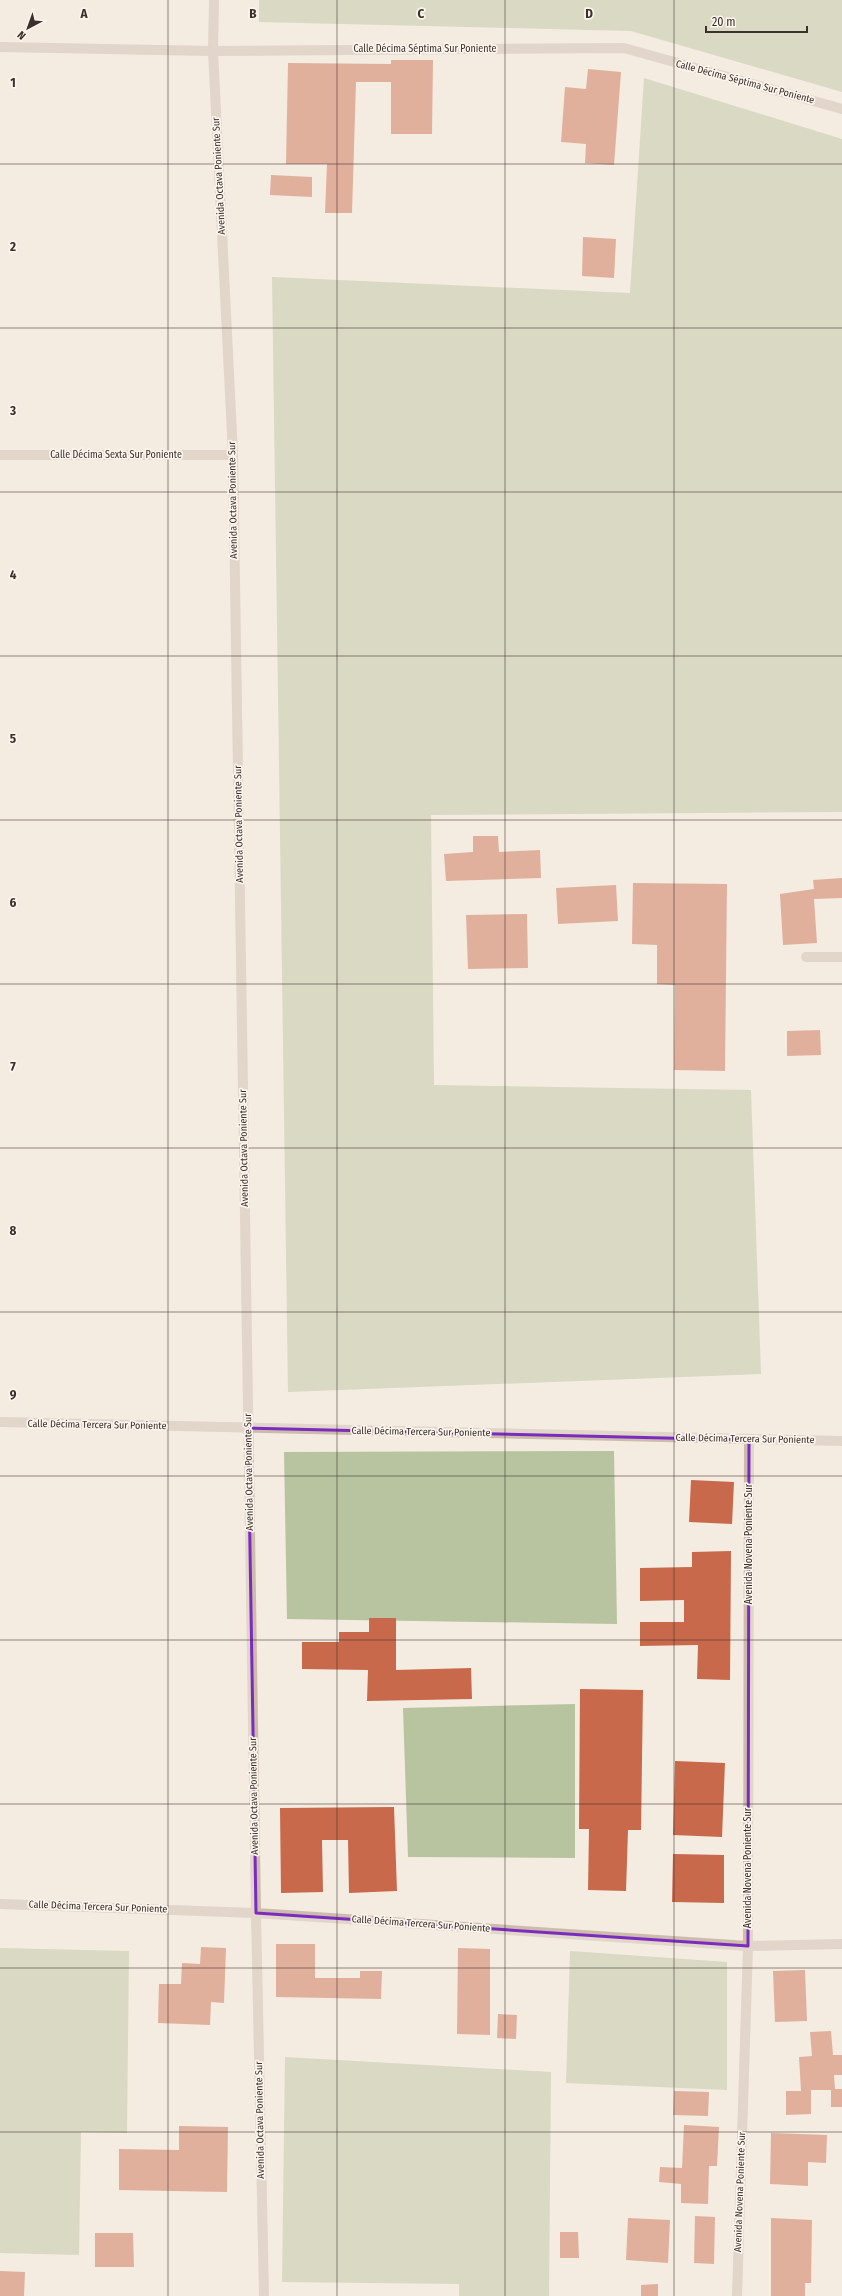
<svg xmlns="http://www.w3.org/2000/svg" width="842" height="2296" font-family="'Fira Sans Condensed',sans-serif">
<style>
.green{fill:#b8c4a0}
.building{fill:#c8694b}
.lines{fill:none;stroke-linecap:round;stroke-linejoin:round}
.minor{stroke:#cdbbac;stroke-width:10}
.marked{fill:none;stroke:#7b2cbf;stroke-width:3;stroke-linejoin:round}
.grid{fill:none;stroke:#3b302b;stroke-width:1;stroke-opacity:0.55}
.labels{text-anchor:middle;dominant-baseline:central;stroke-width:3.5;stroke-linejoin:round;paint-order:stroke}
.street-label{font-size:10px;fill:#3b302b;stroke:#fbf5ee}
.grid-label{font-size:13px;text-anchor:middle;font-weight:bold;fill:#3b302b;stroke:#fbf5ee;stroke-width:3.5;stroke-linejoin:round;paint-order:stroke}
</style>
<rect width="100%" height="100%" fill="#f4ebe1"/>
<path class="green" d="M259 0H842V92L631 31 259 22Z
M644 78 842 139V812L431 815 434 1085 751 1090 761 1374 288 1392 272 277 630 293Z
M614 1451 617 1624 287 1619 284 1452Z
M575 1704V1858L408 1857 403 1708Z
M0 1948 129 1951 127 2133 81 2132 79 2255 0 2253Z
M570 1951 727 1962V2090L566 2083Z
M285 2057 551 2072 549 2296H459V2284L282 2282Z"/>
<path class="building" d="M391 60H433L432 134H391V82H356L352 213H325L327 164H286L288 63 391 64Z
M588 69 621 72 614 165 585 163 586 144 561 142 565 87 586 89Z
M271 175 312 177V197L270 195Z
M583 237 616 239 614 278 582 276Z
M473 836H498L499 852 540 850 541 878 446 881 444 854 473 852Z
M842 878V898L814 899 817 943 783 945 780 894 814 889 813 880Z
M633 883 727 884 725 1071 674 1070 675 985 657 984V945L632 944Z
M616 885 618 921 558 924 556 888Z
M527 914 528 968 468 969 466 915Z
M820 1030 821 1055 787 1056V1031Z
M691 1480 734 1482 732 1524 689 1522Z
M731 1551 730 1680 697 1679 698 1645 640 1646V1622H684V1600L640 1601V1568L692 1567V1552Z
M369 1618H396V1670L471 1668 472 1699 367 1701 368 1670 302 1669V1642H339V1632H369Z
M580 1689 643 1690 641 1830H628L626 1891 588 1890 589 1829H579Z
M675 1761 725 1763 722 1837 673 1835Z
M394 1807 397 1891 349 1893 348 1840H322L323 1892 281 1893 280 1808Z
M673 1854 724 1855V1903L672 1902Z
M276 1944H315V1978H360V1971H382L381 1999 276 1997Z
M201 1947 226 1948 224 2003 211 2002 210 2025 158 2023 159 1984H181L182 1963 200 1964Z
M458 1948 490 1949V2035L457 2034Z
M805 1970 807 2021 775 2022 773 1971Z
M498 2014 517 2015 516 2039 497 2038Z
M831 2031 833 2055H842V2075H834L835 2089H842V2107H831V2090H811V2114L786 2115V2091H801L799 2057 812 2056 810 2032Z
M674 2091 709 2092 708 2116 673 2115Z
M684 2125 719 2127 717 2166H709L708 2204 681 2203V2184L659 2182 660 2167 682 2168Z
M179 2126 228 2127 227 2192 119 2190V2149L179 2150Z
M771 2133 827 2135 826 2163 808 2162V2186L770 2184Z
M695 2216 715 2217 714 2264 694 2263Z
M628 2218 670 2220 668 2263 626 2260Z
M771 2218 812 2220 811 2283H805V2296H771Z
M560 2232H578L579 2258H560Z
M95 2233H133L134 2267H95Z
M0 2271 25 2272 24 2296H0Z
M658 2284V2296H641V2285Z"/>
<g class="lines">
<path class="minor" d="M214 0 213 51 233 455 256 1913 264 2296
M0 47 213 51 624 48 842 109
M0 455H233
M806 957H842
M0 1422 842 1441
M0 1904 256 1913 748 1946 842 1944
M737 2296 748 1946 749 1440"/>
</g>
<path d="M0 0H842V2296H0ZM248 1428 749 1440 748 1946 256 1913Z" fill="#f4ebe1" fill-opacity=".55" fill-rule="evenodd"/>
<path class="marked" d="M248 1428 749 1440 748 1946 256 1913Z"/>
<path class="grid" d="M168 0V2296M337 0V2296M505 0V2296M674 0V2296M0 164H842M0 328H842M0 492H842M0 656H842M0 820H842M0 984H842M0 1148H842M0 1312H842M0 1476H842M0 1640H842M0 1804H842M0 1968H842M0 2132H842"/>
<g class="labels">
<g class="street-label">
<text x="425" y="49">Calle Décima Séptima Sur Poniente</text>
<text transform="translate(745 82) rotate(15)">Calle Décima Séptima Sur Poniente</text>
<text transform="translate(219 176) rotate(-93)">Avenida Octava Poniente Sur</text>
<text x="116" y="455">Calle Décima Sexta Sur Poniente</text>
<text transform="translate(233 500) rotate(-91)">Avenida Octava Poniente Sur</text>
<text transform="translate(239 824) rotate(-91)">Avenida Octava Poniente Sur</text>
<text transform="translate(244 1148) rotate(-91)">Avenida Octava Poniente Sur</text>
<text transform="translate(97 1425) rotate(1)">Calle Décima Tercera Sur Poniente</text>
<text transform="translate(421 1432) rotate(1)">Calle Décima Tercera Sur Poniente</text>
<text transform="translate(745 1439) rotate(1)">Calle Décima Tercera Sur Poniente</text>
<text transform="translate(249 1472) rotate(-91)">Avenida Octava Poniente Sur</text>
<text transform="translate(749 1544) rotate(-90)">Avenida Novena Poniente Sur</text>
<text transform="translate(254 1796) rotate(-91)">Avenida Octava Poniente Sur</text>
<text transform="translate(748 1868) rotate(-90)">Avenida Novena Poniente Sur</text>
<text transform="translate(98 1907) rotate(2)">Calle Décima Tercera Sur Poniente</text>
<text transform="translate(421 1924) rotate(4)">Calle Décima Tercera Sur Poniente</text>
<text transform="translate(260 2120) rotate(-91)">Avenida Octava Poniente Sur</text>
<text transform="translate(740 2192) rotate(-88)">Avenida Novena Poniente Sur</text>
</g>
</g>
<g class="grid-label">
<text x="84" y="18">A</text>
<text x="253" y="18">B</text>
<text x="421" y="18">C</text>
<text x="589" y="18">D</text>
<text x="13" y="87">1</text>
<text x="13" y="251">2</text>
<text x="13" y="415">3</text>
<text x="13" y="579">4</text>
<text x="13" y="743">5</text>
<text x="13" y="907">6</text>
<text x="13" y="1071">7</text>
<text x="13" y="1235">8</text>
<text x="13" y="1399">9</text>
</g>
<g transform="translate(28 28) rotate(221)" stroke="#fbf5ee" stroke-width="3" paint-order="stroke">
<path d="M0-3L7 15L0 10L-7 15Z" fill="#3b302b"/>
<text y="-6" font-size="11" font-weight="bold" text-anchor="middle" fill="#3b302b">N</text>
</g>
<path d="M706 26v6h101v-6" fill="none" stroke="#3b302b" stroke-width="2"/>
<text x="712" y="26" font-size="12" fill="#3b302b" stroke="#fbf5ee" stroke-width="3" paint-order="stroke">20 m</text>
</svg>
